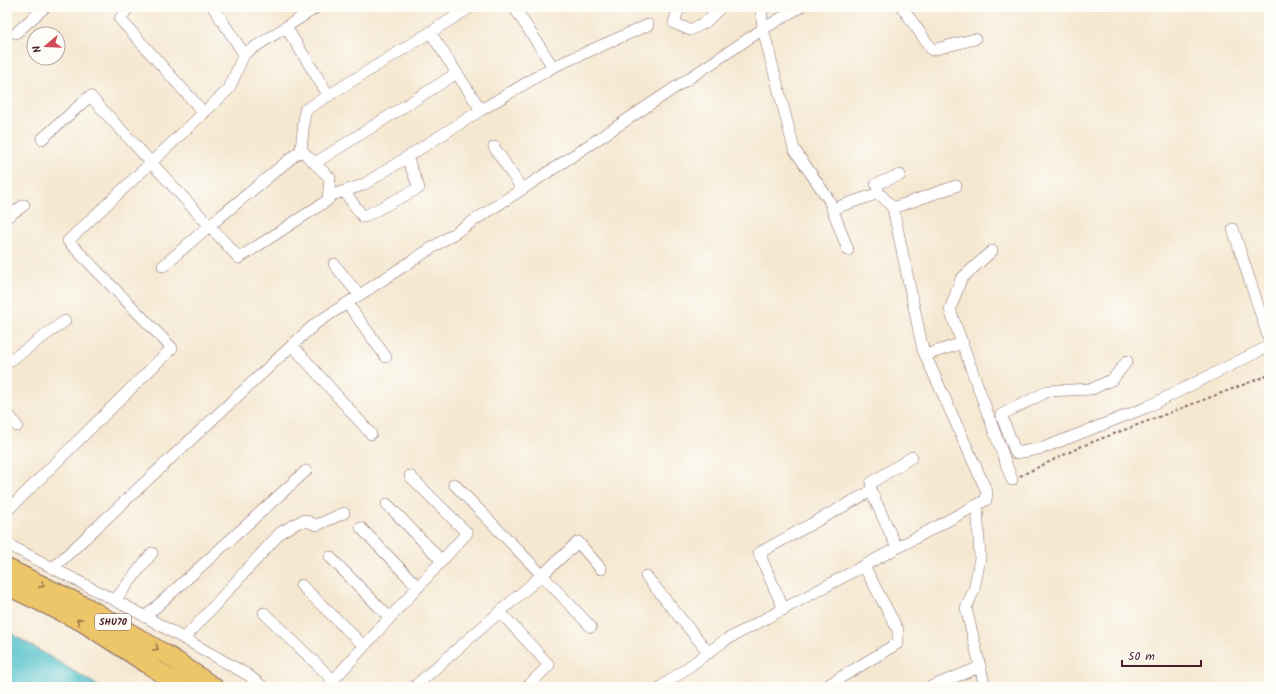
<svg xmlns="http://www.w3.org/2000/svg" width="1276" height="694" font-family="Kalam,sans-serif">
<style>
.water{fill:#55c2cb;stroke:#50707b}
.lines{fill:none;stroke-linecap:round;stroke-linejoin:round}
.minor-casing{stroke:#866565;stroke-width:12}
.primary-casing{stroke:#866565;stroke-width:20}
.path{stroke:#866565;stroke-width:2;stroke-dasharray:3 3;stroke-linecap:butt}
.minor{stroke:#fff;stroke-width:11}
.primary{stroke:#ecc669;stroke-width:18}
.oneway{stroke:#9b724a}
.labels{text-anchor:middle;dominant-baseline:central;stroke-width:3;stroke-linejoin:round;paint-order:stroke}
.shield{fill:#fdfcf7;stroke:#806168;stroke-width:1}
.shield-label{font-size:10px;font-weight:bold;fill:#4a1f2b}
</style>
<rect width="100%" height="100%" fill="#fdfcf7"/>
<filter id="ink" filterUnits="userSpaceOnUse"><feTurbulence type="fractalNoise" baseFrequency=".025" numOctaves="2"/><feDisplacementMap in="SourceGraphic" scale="8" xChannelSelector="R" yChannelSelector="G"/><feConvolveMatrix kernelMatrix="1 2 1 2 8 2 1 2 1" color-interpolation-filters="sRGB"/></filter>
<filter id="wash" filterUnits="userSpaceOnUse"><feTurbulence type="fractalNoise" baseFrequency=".012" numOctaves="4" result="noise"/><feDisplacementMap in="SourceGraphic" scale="16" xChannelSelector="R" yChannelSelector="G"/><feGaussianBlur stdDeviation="0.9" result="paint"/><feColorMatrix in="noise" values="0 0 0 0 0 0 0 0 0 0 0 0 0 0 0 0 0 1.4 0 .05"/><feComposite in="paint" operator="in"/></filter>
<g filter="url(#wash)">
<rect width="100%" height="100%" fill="#f5e8d1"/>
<path class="water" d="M7 631 100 687H7Z"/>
</g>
<g filter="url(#ink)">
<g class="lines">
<g class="minor-casing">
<path id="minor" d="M129 7 120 19 204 113
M213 7 244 54
M514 7 553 67
M683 7 678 10 674 23 690 30 706 22 721 7
M761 7 763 29 794 149 829 200 848 250
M902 7 932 50 975 39
M286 27 329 96
M16 33 45 7
M481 110 553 67 648 25
M42 139 90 96 239 258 328 200 330 178 301 150
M494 147 522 189
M315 163 457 73
M344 191 363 217 419 188 407 157
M879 193 876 184 900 175
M329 196 363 185 481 110 430 32
M893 208 956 186
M7 217 24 205
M1233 229 1269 339
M992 251 961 279 950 310 1012 480
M334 264 359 295
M163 266 209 226 301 150 305 110 471 7
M347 303 386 357
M292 345 371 434
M925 355 963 343
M1127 361 1113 379 1092 389 1048 391 1001 415 1016 453 1043 448 1145 408 1269 346
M7 363 65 321
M7 412 17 426
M454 484 542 575 578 542 601 569
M387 504 442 561
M977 505 980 558 974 590 966 608 985 687
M7 511 172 348 68 241 229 89 244 54 317 7
M361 528 418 587
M7 544 139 613 248 675 263 687
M897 548 871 491V483L912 457
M330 557 390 618
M53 568 315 324 550 171 763 29 800 7
M646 576 709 653
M301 585 364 646
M115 600 152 553
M784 610 759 553 871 491
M500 612 549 665 527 687
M264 613 333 680
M145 617 306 471
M184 639 281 532 303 520 317 525 344 513
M327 687 467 533 410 476
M414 687 542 575 591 627
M661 687 724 641 986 500 987 492 923 350 893 208 879 193 832 209
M825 687 898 643V630L864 566
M930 687 980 667"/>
</g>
<g class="primary-casing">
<path id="primary" d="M7 568 89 608 172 658 214 687
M7 586 82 622 183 687"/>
</g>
<path class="path" d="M1020 476 1082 446 1269 375"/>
<use href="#minor" class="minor"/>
<use href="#primary" class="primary"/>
</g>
<defs><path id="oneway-chevron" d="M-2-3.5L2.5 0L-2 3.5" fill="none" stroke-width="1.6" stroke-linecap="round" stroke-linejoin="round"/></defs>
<g class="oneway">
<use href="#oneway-chevron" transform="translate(42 585) rotate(26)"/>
<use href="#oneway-chevron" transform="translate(79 621) rotate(-152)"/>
<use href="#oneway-chevron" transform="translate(156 648) rotate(31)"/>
</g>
</g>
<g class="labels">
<rect class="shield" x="95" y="614" width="36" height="16" rx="3"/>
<g class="shield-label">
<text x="113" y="622">SHU70</text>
</g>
</g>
<rect width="1276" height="694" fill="none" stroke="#fdfcf7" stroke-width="24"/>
<g transform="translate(46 46) rotate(251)"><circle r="19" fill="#fdfcf7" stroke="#b5a4a5"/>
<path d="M0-3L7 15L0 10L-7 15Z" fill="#d1495b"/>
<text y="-6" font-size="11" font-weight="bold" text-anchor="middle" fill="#4a1f2b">N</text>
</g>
<path d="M1122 660v6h79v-6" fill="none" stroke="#4a1f2b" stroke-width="2"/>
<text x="1128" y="660" font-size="12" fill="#4a1f2b" stroke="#fdfcf7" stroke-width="3" paint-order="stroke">50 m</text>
</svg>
